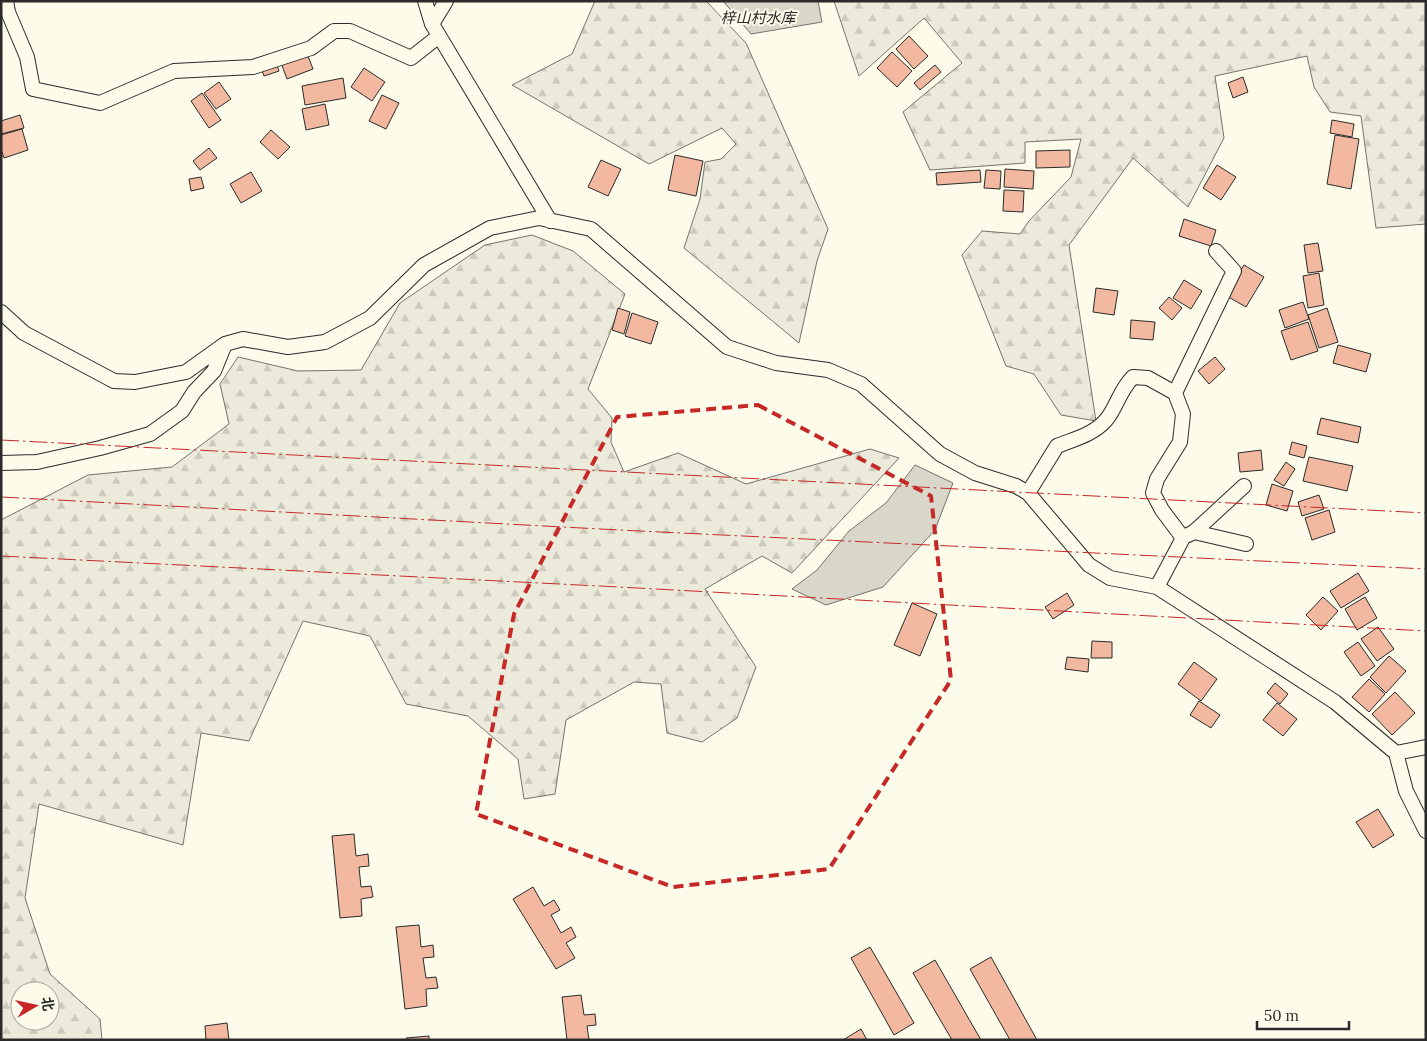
<svg xmlns="http://www.w3.org/2000/svg" width="1427" height="1041" font-family="Lora,'Noto Sans SC',serif">
<style>
.forest{fill:url(#forest-firs);stroke:#74746e;fill-rule:evenodd}
.water{fill:#d8d7c9;stroke:#74746e}
.building{fill:#f2b8a0;stroke:#2b2b2b}
.lines{fill:none;stroke-linecap:round;stroke-linejoin:round}
.minor-casing{stroke:#2b2b2b;stroke-width:16}
.minor{stroke:#fdfbea;stroke-width:14}
.power{stroke:#c62828;stroke-width:1;stroke-dasharray:18 4 2.5 4;stroke-linecap:butt}
.marked{fill:none;stroke:#c62828;stroke-width:4;stroke-dasharray:10 6;stroke-linejoin:round}
.labels{text-anchor:middle;dominant-baseline:central;stroke-width:4;stroke-linejoin:round;paint-order:stroke}
.water-label{font-size:15px;font-style:italic;fill:#2b2b2b;stroke:#fdfbea}
</style>
<defs>
<pattern id="forest-firs" width="22" height="20" patternUnits="userSpaceOnUse" patternTransform="scale(1.25)"><rect width="22" height="20" fill="#ecebdb"/><path d="M5 1l3.5 6h-7zM16 11l3.5 6h-7z" fill="#cbcabc"/></pattern>
</defs>
<rect width="100%" height="100%" fill="#fdfbea"/>
<path class="forest" d="M595 1H706L746 43 828 229 817 261 799 343 684 248 700 199 705 162 721 159 736 144 722 128 649 164 512 85 572 54Z
M834 1H1426V224L1376 228 1361 116 1330 112 1314 87 1307 56 1215 76 1224 138 1188 207 1133 158 1069 245 1096 421 1061 415 1034 374 1006 366 962 255 982 231 1020 234 1029 221 1071 177 1081 139 1025 142V163L930 170 903 112 962 63 924 18 859 76Z
M532 235 573 251 625 294 588 389 612 418 611 442 624 472 678 453 746 484 870 449 899 458 792 573 762 556 705 589 756 667 737 718 702 742 667 733 661 684 634 682 566 720 555 794 524 799 518 759 468 716 406 704 370 636 303 621 249 741 201 733 183 845 39 804 25 898 50 974 100 1019 102 1040H1V520L88 475 172 467 229 424 220 384 238 357 298 371 361 370 400 303 485 245ZM20 991H50V1021H20Z"/>
<path class="water" d="M723 1H818L822 22 751 34Z
M915 465 953 483 935 530 883 587 826 605 792 589 817 570 849 531 886 503Z"/>
<path class="building" d="M909 36 928 56 914 69 896 49Z
M306 51 313 69 287 79 280 60Z
M892 52 912 71 897 87 877 68Z
M274 57 279 71 264 76 259 63Z
M935 65 941 72 920 90 914 83Z
M364 68 385 82 372 101 351 87Z
M1243 77 1248 92 1233 98 1228 83Z
M343 78 346 98 305 105 302 86Z
M219 82 231 99 216 109 204 93Z
M202 93 221 120 209 128 191 101Z
M382 95 399 103 386 129 369 121Z
M325 104 329 125 306 130 302 109Z
M20 115 24 128 1 134V121Z
M1332 120 1354 124 1352 137 1330 133Z
M22 129 28 150 4 158 1 149V135Z
M271 130 290 147 278 159 260 142Z
M1335 135 1359 139 1351 189 1327 184Z
M209 148 217 158 200 170 193 161Z
M1070 150V167L1036 168V151Z
M675 155 703 161 696 196 668 190Z
M601 160 621 169 608 196 588 187Z
M1217 165 1236 177 1221 200 1203 188Z
M1005 169 1034 171 1033 189 1004 187Z
M980 170 981 182 937 185 936 173Z
M986 170 1001 171 1000 189 984 188Z
M251 172 262 191 241 203 230 184Z
M201 177 204 188 191 191 189 179Z
M1004 190 1024 191 1023 212 1003 211Z
M1184 219 1216 230 1211 246 1179 236Z
M1318 243 1323 271 1308 273 1304 245Z
M1244 265 1264 277 1246 307 1225 295Z
M1319 273 1324 305 1308 308 1303 276Z
M1184 280 1202 291 1191 309 1173 298Z
M1096 288 1118 291 1114 315 1093 312Z
M1169 297 1182 308 1172 320 1159 308Z
M1303 302 1309 319 1285 328 1279 310Z
M618 308 630 312 624 334 612 330Z
M1327 308 1338 342 1319 348 1308 315Z
M632 313 658 322 651 344 625 336Z
M1131 320 1155 322 1153 340 1130 338Z
M1308 322 1318 351 1291 360 1281 331Z
M1338 345 1371 354 1366 372 1333 363Z
M1215 357 1225 369 1209 384 1198 371Z
M1321 418 1361 427 1358 443 1317 434Z
M1292 442 1307 446 1304 458 1289 454Z
M1261 450 1263 470 1240 472 1238 453Z
M1309 457 1353 466 1347 491 1303 481Z
M1286 462 1295 469 1284 486 1274 480Z
M1272 484 1293 491 1287 511 1266 505Z
M1319 495 1324 509 1302 516 1298 502Z
M1329 510 1335 532 1312 540 1305 518Z
M1358 573 1369 591 1341 608 1330 591Z
M1067 593 1074 605 1053 619 1045 607Z
M1323 597 1338 611 1321 630 1306 615Z
M1365 597 1377 618 1357 630 1345 609Z
M912 603 937 614 920 656 894 645Z
M1378 627 1394 649 1377 661 1361 639Z
M1092 641 1112 642V658H1091Z
M1358 642 1375 666 1361 676 1344 652Z
M1389 656 1406 671 1386 693 1370 677Z
M1067 657 1089 659 1088 672 1065 669Z
M1194 662 1217 679 1201 701 1178 684Z
M1369 679 1385 694 1369 712 1352 697Z
M1275 683 1288 694 1280 704 1267 693Z
M1395 692 1415 713 1392 735 1372 714Z
M1199 701 1220 715 1211 728 1190 715Z
M1277 703 1297 719 1283 736 1263 720Z
M1378 809 1394 835 1373 848 1356 822Z
M354 834 356 856 368 854 369 866 359 867 361 887 371 886 373 897 361 899 362 916 340 918 332 836Z
M533 887 544 906 554 900 560 910 551 915 561 933 571 927 576 937 566 943 575 958 556 969 513 899Z
M419 925 421 947 433 945 434 957 423 958 426 978 436 977 438 988 426 989 427 1006 405 1009 396 927Z
M870 947 914 1023 894 1035 851 958Z
M991 957 1037 1040H1010L970 969Z
M935 960 981 1040H952L913 973Z
M581 995 584 1015 595 1014 596 1025 587 1026 589 1040H567L562 997Z
M227 1023 229 1040H206L205 1026Z
M861 1029 867 1040H843Z
M429 1036V1040H407L406 1038Z"/>
<g class="lines">
<g class="minor-casing">
<path id="minor" d="M6 1 8 12 27 57 33 89 100 103 174 71 253 67 311 48 334 31H350L411 58 439 36
M425 1 432 24
M446 1 432 24 550 221
M1 312 24 333 114 381 135 382 186 372 225 344 243 339 288 347 325 342 370 318 424 265 490 228 539 218 591 229 727 347 776 363 828 370 861 384 940 454 975 473 1016 486 1028 493 1089 565 1110 578 1157 587 1335 702 1396 753 1426 747
M1 463 37 462 100 448 150 434 182 411 194 392 214 371 225 344
M1028 493 1057 446C1074 439 1093 435 1106 420 1117 407 1119 391 1133 377L1148 378 1175 393 1234 271 1216 251
M1194 532 1244 486
M1188 535 1194 532 1246 544
M1157 587 1183 538 1162 510 1153 493 1157 479 1180 442 1183 414 1175 393
M1396 753 1406 791 1426 831"/>
</g>
<use href="#minor" class="minor"/>
<path class="power" d="M1 440 1426 513
M1 497 619 530 1426 569
M1 556 619 587 1426 631"/>
</g>
<path class="marked" d="M758 405 931 496 951 680 829 869 673 887 476 814 514 614 617 417Z"/>
<g class="labels">
<g class="water-label">
<text x="758" y="17">梓山村水库</text>
</g>
</g>
<rect width="1427" height="1041" fill="none" stroke="#2b2b2b" stroke-width="5"/>
<g transform="translate(35 1006) rotate(81)"><circle r="24" fill="#fdfbea" stroke="#a9a89e"/>
<path d="M0-4L9 19L0 12L-9 19Z" fill="#c62828"/>
<text y="-8" font-size="14" font-weight="bold" text-anchor="middle" fill="#2b2b2b">北</text>
</g>
<path d="M1257 1021v8h92v-8" fill="none" stroke="#2b2b2b" stroke-width="2.5"/>
<text x="1264" y="1021" font-size="15" fill="#2b2b2b" stroke="#fdfbea" stroke-width="4" paint-order="stroke">50 m</text>
</svg>
